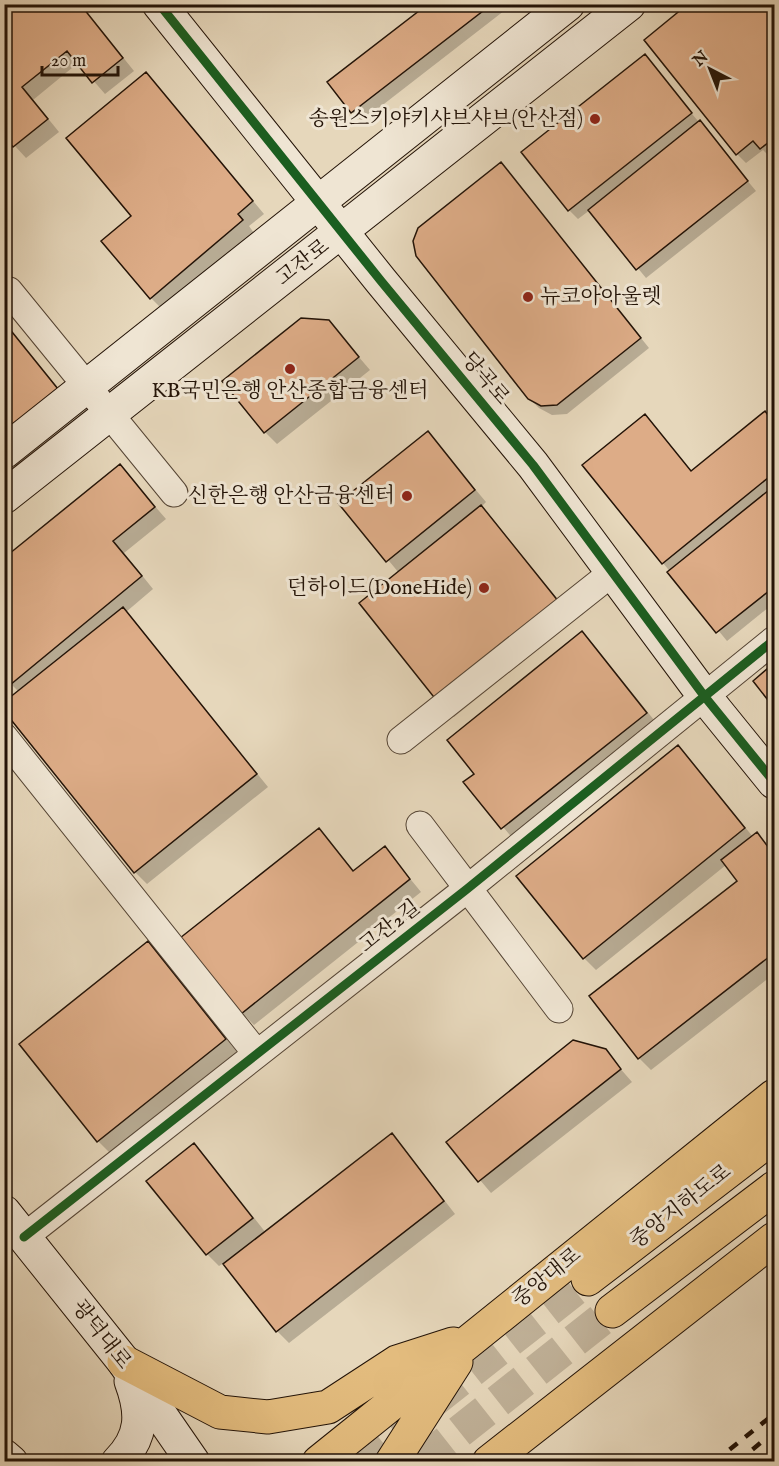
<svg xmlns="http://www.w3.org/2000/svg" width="779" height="1466" font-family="'IM FELL English','Noto Serif KR',serif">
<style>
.shadow{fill:#0003}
.building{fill:#ddac87;stroke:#231307;stroke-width:1.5}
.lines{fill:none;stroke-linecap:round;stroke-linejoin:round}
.primary-tunnel{stroke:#bfb097;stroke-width:33;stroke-dasharray:33 16;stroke-linecap:butt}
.street-casing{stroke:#544434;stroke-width:29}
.secondary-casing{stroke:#231307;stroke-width:35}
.primary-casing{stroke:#231307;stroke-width:35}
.street{stroke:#efe5d3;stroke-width:27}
.secondary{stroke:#efe5d3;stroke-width:33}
.primary{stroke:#e3bc7e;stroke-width:33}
.rail{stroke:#231307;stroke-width:4.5;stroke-dasharray:10 10;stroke-linecap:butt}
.cycleway-casing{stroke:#efe5d3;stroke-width:13}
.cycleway{stroke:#1b5e20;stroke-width:9}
.poi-dot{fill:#8f2418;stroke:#efe5d3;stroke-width:2}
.labels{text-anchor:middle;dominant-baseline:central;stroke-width:6;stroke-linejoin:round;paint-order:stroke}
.poi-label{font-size:21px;fill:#231307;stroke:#efe5d3;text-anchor:end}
.street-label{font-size:21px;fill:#231307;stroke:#efe5d3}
</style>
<rect width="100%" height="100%" fill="#e6d7bb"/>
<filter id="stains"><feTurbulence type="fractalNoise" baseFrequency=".00333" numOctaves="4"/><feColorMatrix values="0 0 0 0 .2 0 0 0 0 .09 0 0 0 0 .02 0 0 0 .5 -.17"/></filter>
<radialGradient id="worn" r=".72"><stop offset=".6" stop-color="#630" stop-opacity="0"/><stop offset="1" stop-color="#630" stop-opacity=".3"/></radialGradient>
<path class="shadow" d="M5 4H80L134 71 105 94 78 63 33 100 59 132 26 158 4 134Z
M430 4H513L362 121 352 112Z
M691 4H774V154L770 157 763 150 746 163 737 154Z
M644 56 756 191 646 278 590 210 578 219 569 210 523 152Z
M157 86 264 214 249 226 254 233 163 310 151 298 133 216Z
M501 164 649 348 567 414 552 415 539 408 529 398Z
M328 321 370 370 277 444 265 432Z
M4 324 69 402 4 453Z
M765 413 774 423V603L727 641 663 563 692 472Z
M428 433 486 502 481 507 493 519 574 620 454 717 442 705 399 573 341 503Z
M120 466 166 519 124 553 153 589 126 612 268 787 147 884 135 872 19 692 11 684Z
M582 633 594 645 658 725 514 840 466 782 476 774Z
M774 665V705L755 681Z
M678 747 690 759 753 837 757 834 774 854V974L651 1070 639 1058 739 881 726 865 596 970 584 958Z
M319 830 355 872 385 848 421 892 254 1025 242 1013Z
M148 943 160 955 237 1052 110 1153 98 1141Z
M605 1051 632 1082 491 1193 448 1142Z
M391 1135 403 1147 455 1214 289 1343 277 1331 224 1263 219 1266 207 1254 149 1181 194 1145 206 1157 266 1233Z"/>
<path class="building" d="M4 4H80L123 58 92 83 67 51 22 87 48 119 13 147 4 137Z
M428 4H492L351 113 327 82Z
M688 4H774V138L760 149 753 141 736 155 644 40Z
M645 54 692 113 568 211 521 152Z
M146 72 253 201 238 214 243 220 150 299 101 241 131 216 66 138Z
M700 120 748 181 636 270 588 210Z
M501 162 641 338 557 405 541 406 528 399 416 256 413 241 418 228Z
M301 318 329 320 359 357 264 433 222 381Z
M4 322 58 389 4 432Z
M765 411 774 423V473L662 564 582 465 645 414 691 471Z
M428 431 475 490 386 562 338 503Z
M120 464 155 507 113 541 142 576 10 685 4 678V558Z
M774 486V587L716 633 667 572Z
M481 505 563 607 441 706 359 603Z
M123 607 257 774 134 873 4 711V702Z
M582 631 647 713 501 829 463 782 474 774 447 740Z
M774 663V708L753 681Z
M678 745 745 828 583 959 516 876Z
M319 828 353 871 385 846 410 879 241 1014 180 938Z
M757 832 774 855V953L638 1059 589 996 737 881 721 860Z
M148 941 226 1039 97 1142 19 1044Z
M573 1040 606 1049 621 1069 478 1182 446 1142Z
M392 1133 444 1201 276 1332 223 1264Z
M194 1143 253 1218 206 1255 146 1181Z"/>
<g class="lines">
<path class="primary-tunnel" d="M356 1462 588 1279
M421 1462 612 1311"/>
<g class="street-casing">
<path id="street" d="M9 291 174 493
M4 737 257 1054
M401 740 613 572
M420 825 559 1009
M24 1237 467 889 774 640"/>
</g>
<g class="secondary-casing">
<path id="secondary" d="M159 4 381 281 533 465 705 697 774 782
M4 452 568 4
M4 497 629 4
M4 1212 124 1362 193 1462
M4 1456 11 1462
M118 1462C143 1437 143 1413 131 1381"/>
</g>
<g class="primary-casing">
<path id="primary" d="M588 1279 774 1136
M612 1311 774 1188
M124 1362 220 1412 268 1417 328 1407 397 1362 453 1344
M319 1462 774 1096
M392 1462 456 1362
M489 1462 774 1239"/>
</g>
<use href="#street" class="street"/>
<use href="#secondary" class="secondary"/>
<use href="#primary" class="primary"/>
<path class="rail" d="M714 1462 774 1414
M737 1462 774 1432"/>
<g class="cycleway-casing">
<path id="cycleway" d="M159 4 381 281 533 465 705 697 774 782
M24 1237 467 889 774 640"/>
</g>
<use href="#cycleway" class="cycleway"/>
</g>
<g class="poi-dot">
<circle cx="595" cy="119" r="6"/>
<circle cx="528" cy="297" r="6"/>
<circle cx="290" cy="369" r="6"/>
<circle cx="407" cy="496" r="6"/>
<circle cx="484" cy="588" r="6"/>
</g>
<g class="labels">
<g class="poi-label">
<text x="583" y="119">송원스키야키샤브샤브(안산점)</text>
<text x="540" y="297" text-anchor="start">뉴코아아울렛</text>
<text x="290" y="391" text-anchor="middle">KB국민은행 안산종합금융센터</text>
<text x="395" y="496">신한은행 안산금융센터</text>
<text x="472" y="588">던하이드(DoneHide)</text>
</g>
<g class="street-label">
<text transform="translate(303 263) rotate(-38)">고잔로</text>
<text transform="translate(485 379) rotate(50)">당곡로</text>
<text transform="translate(390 927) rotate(-38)">고잔2길</text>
<text transform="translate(681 1207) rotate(-38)">중앙지하도로</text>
<text transform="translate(547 1278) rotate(-39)">중앙대로</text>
<text transform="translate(101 1335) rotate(52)">광덕대로</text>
</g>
</g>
<rect width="779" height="1466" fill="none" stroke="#e6d7bb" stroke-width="24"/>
<rect x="6" y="6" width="767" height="1454" fill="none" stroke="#231307" stroke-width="3"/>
<rect x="12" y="12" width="755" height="1442" fill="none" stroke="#231307" stroke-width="1.5"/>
<g transform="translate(710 69) rotate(318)" stroke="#efe5d3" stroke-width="4.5" paint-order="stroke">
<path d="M0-4.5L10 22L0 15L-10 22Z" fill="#231307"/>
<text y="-9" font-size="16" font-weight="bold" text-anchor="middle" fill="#231307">N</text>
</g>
<path d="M42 66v9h76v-9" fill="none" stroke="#231307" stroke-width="3"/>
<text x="51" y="66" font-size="18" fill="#231307" stroke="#efe5d3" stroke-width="4.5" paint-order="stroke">20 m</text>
<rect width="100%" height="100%" filter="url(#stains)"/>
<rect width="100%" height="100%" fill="url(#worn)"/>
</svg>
